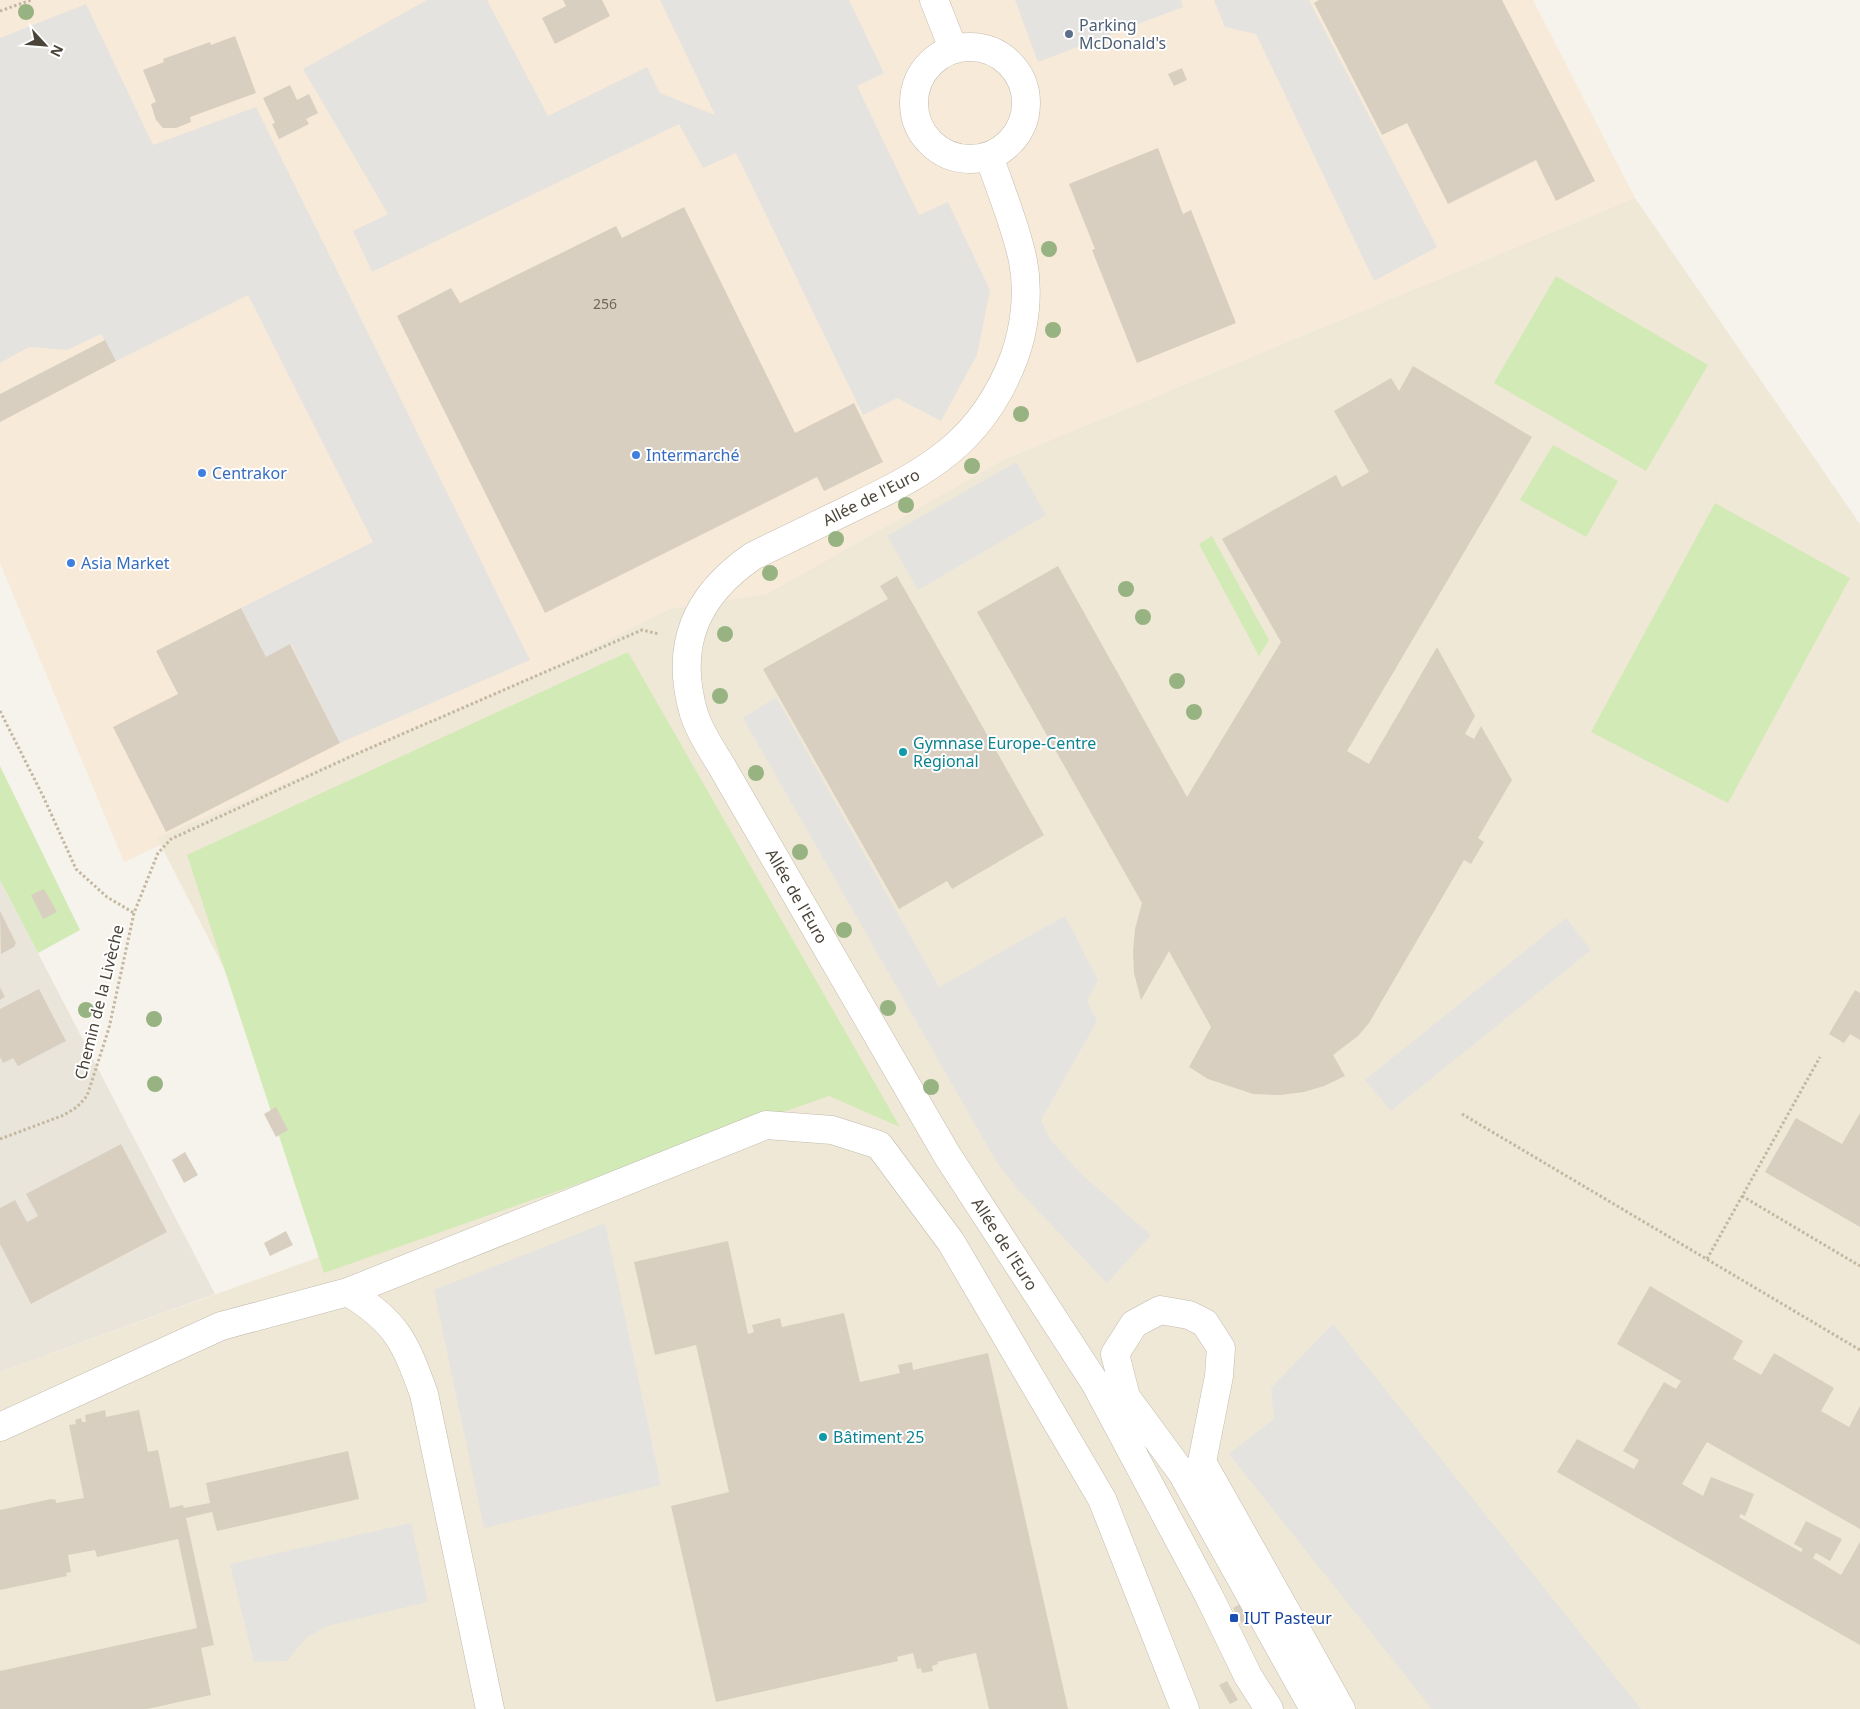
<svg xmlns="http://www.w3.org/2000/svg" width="1860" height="1709" font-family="'Noto Sans',sans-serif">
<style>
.residential{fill:#eae5da}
.commercial{fill:#f7ead8}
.education{fill:#efe8d6}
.green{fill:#d2eab5}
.parking{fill:#e5e3e0}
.building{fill:#d8cfc1}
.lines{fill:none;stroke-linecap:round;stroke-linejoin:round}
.minor-casing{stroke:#c2bbae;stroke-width:29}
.path{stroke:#c4b79f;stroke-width:3;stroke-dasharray:2.5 2.5;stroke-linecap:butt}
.minor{stroke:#fff;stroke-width:28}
.tree{fill:#97b381}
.service-dot{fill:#5c6f8a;stroke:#fff;stroke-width:2}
.shop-dot{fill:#3f7fe0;stroke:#fff;stroke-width:2}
.culture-dot{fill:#0f9aa8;stroke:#fff;stroke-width:2}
.transit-dot{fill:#1a4fb4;stroke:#fff;stroke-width:2}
.labels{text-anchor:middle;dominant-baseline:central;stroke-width:4;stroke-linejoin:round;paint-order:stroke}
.number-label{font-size:14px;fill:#6e675b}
.service-label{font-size:16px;fill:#4e5e75;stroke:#fff;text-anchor:start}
.shop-label{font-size:16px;fill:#366cbe;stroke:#fff;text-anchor:start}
.street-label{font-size:16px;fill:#4b4439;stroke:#fff}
.culture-label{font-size:16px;fill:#0d838f;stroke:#fff;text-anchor:start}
.transit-label{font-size:16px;fill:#164399;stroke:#fff;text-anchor:start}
</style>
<rect width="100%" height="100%" fill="#f6f3ec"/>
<path class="residential" d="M0 880 215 1294 0 1372Z"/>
<path class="commercial" d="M0 0H1533L1635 198 1003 460 767 594 670 609 541 673 354 755 124 862 0 563Z"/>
<path class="education" d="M1635 198 1860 524V1709H0V1372L364 1241 157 838 541 673 670 609 767 594 1003 460Z"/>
<path class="green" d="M1556 276 1708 365 1646 471 1494 383Z
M1553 445 1618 481 1586 537 1520 500Z
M1715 503 1850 578 1728 803 1591 732Z
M1212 536 1269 640 1259 656 1199 544Z
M628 652 900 1127 829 1096 324 1273 187 855Z
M0 766 80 930 38 953 0 880Z"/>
<path class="parking" d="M427 0H487L548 116 647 67 660 93 715 115 660 0H849L884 73 857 86 919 215 948 202 990 290 977 355 941 421 897 398 863 415 736 153 703 168 679 124 372 272 353 231 388 214 303 69Z
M1015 0H1181L1183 7 1038 62Z
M1214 0H1309L1437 247 1374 281 1256 34 1225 27Z
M86 4 153 145 256 107 530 660 340 743 291 644 266 657 241 608 373 542 248 295 116 361 101 334 67 350 29 347 0 363V38Z
M1016 462 1046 515 918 590 887 536Z
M776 697 939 987 1065 916 1098 980 1087 1001 1097 1021 1041 1120 1050 1139 1081 1174 1151 1235 1107 1283 1020 1192 996 1161 743 718Z
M1566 918 1591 950 1391 1111 1365 1080Z
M605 1223 661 1485 484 1528 434 1290Z
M1333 1324 1641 1709H1432L1229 1454 1274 1419 1271 1388Z
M411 1523 428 1602 327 1626 307 1637 287 1661 254 1662 230 1564Z"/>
<path class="building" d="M563 0H602L610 16 555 44 542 18 566 6Z
M1319 0H1502L1595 181 1556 201 1536 160 1448 204 1407 123 1382 135 1314 3Z
M235 36 256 93 190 117 191 122 176 128H163L156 120 151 104 156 102 143 70 164 62 163 59 210 42 211 45Z
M1182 68 1187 80 1174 86 1168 74Z
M290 85 297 100 309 94 318 113 306 119 309 124 279 139 272 124 275 123 263 98Z
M1158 148 1183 214 1191 210 1236 323 1137 363 1092 250 1095 249 1069 184Z
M684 207 795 433 854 403 883 462 824 491 817 477 545 613 397 316 451 288 460 303 616 226 622 238Z
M105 340 116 361 0 422V394Z
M1413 366 1532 437 1347 751 1369 764 1437 647 1475 716 1465 734 1474 739 1481 726 1512 780 1478 838 1484 842 1471 864 1464 860 1369 1023 1358 1036 1333 1055 1345 1076 1324 1086 1304 1092 1280 1095 1253 1094 1208 1079 1189 1067 1211 1027 1169 951 1141 1000 1134 973 1133 951 1135 929 1142 903 977 612 1058 566 1187 797 1281 642 1222 539 1336 475 1342 487 1369 472 1334 411 1391 378 1399 391Z
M897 576 1044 835 952 889 947 881 899 909 763 669 888 599 880 586Z
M241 608 266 657 290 644 340 743 166 832 113 727 178 694 156 651Z
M44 889 57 912 43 919 31 895Z
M0 911 16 943 14 947 1 954Z
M0 987 5 997 0 1000Z
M39 989 66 1041 18 1066 13 1058 3 1063 0 1057V1009Z
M1855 990 1860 993V1040L1850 1034 1844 1043 1829 1034Z
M276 1107 288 1130 276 1137 264 1114Z
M1860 1113V1227L1765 1172 1796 1118 1842 1144Z
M121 1144 167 1232 31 1304 0 1244V1208L15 1200 27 1222 33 1219 38 1216 26 1194Z
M185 1152 198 1175 184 1183 172 1160Z
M286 1231 293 1245 270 1256 264 1243Z
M728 1241 748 1334 754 1332 752 1325 780 1318 782 1327 844 1313 860 1382 900 1373 898 1365 912 1362 913 1370 988 1353 1068 1709H989L976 1653 937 1662 938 1664 932 1666 933 1671 922 1673 921 1668 917 1669 913 1653 897 1657 898 1661 716 1702 671 1506 729 1492 696 1345 655 1355 634 1262Z
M1650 1286 1743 1341 1733 1359 1761 1375 1774 1353 1834 1388 1821 1411 1849 1427 1860 1406V1529L1707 1442 1682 1484 1703 1496 1711 1477 1754 1494 1745 1516 1741 1514 1739 1517 1801 1552 1803 1549 1794 1544 1806 1521 1842 1539 1830 1561 1816 1553 1813 1558 1841 1575 1860 1542V1645L1557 1472 1577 1439 1634 1469 1639 1460 1623 1451 1664 1382 1676 1389 1681 1381 1617 1344Z
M105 1410 106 1417 139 1410 148 1452 158 1450 170 1508 183 1505 184 1508 210 1503 206 1483 348 1451 359 1499 217 1531 212 1512 186 1518 214 1645 201 1648 211 1695 147 1709H0V1671L197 1628 178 1539 97 1557 95 1550 68 1555 71 1572 66 1573 67 1576 0 1590V1510L51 1499 56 1500V1503L84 1498 69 1425 76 1424 75 1420 81 1418 82 1422H86L85 1415Z
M1240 1604 1251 1623 1244 1627 1233 1608Z
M1227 1681 1238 1700 1230 1704 1219 1685Z"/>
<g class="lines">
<g class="minor-casing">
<path id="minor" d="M934 0 953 48
M914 103a56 56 0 1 1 112 0a56 56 0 1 1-112 0Z
M989 156C1000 189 1016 226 1023 261 1029 292 1025 328 1014 358 982 442 929 471 852 508 819 524 786 540 753 556 695 596 674 646 694 714 700 734 715 754 725 772L947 1155 1094 1381 1209 1596 1248 1676 1269 1709
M348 1292C397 1322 405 1342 424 1394L490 1709
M0 1427 221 1326 348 1292 766 1125 832 1130 879 1145 951 1242 1102 1499 1185 1709
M1314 1709 1182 1473 1126 1397 1115 1354 1134 1324 1160 1310 1189 1315 1205 1323 1221 1348 1219 1376 1202 1462 1341 1709"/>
</g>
<path class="path" d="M0 11 31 0
M0 711 43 796 76 869 107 897 134 913
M1462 1114 1860 1350
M0 1139 64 1115 77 1107 87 1096 109 1028 134 913 158 853 171 839 354 755 642 630 659 634
M1742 1196 1860 1266
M1707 1259 1820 1057"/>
<use href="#minor" class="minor"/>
</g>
<g class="tree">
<circle cx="26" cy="12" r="8"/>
<circle cx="1049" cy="249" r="8"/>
<circle cx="1053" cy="330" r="8"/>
<circle cx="1021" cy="414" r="8"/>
<circle cx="972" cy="466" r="8"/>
<circle cx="906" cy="505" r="8"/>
<circle cx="836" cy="539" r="8"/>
<circle cx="770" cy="573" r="8"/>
<circle cx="1126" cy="589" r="8"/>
<circle cx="1143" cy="617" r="8"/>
<circle cx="725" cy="634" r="8"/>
<circle cx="1177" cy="681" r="8"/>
<circle cx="720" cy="696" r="8"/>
<circle cx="1194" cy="712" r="8"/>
<circle cx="756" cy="773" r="8"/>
<circle cx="800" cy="852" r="8"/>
<circle cx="844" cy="930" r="8"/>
<circle cx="888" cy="1008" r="8"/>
<circle cx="86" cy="1010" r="8"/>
<circle cx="154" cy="1019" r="8"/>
<circle cx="155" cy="1084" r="8"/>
<circle cx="931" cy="1087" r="8"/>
</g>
<circle class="service-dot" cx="1069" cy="34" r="5"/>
<g class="shop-dot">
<circle cx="636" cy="455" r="5"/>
<circle cx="202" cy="473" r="5"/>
<circle cx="71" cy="563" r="5"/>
</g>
<g class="culture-dot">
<circle cx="903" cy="752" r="5"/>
<circle cx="823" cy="1437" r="5"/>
</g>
<rect class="transit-dot" x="1229" y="1613" width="10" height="10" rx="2.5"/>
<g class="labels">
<g class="number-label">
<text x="605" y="303">256</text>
</g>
<g class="service-label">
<text x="1079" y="25">Parking<tspan x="1079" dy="18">McDonald's</tspan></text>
</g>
<g class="shop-label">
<text x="646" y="455">Intermarché</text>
<text x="212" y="473">Centrakor</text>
<text x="81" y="563">Asia Market</text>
</g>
<g class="street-label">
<text transform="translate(871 497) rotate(-27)">Allée de l'Euro</text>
<text transform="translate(797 896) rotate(60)">Allée de l'Euro</text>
<text transform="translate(99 1002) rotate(-76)">Chemin de la Livèche</text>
<text transform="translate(1005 1244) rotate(57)">Allée de l'Euro</text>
</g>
<g class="culture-label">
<text x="913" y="743">Gymnase Europe-Centre<tspan x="913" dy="18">Regional</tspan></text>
<text x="833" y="1437">Bâtiment 25</text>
</g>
<g class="transit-label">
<text x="1244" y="1618">IUT Pasteur</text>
</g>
</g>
<g transform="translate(45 45) rotate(116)" stroke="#ffffff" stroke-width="4" paint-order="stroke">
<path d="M0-4L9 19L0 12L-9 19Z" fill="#4b4439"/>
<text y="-8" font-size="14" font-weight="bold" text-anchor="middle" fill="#4b4439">N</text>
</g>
</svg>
